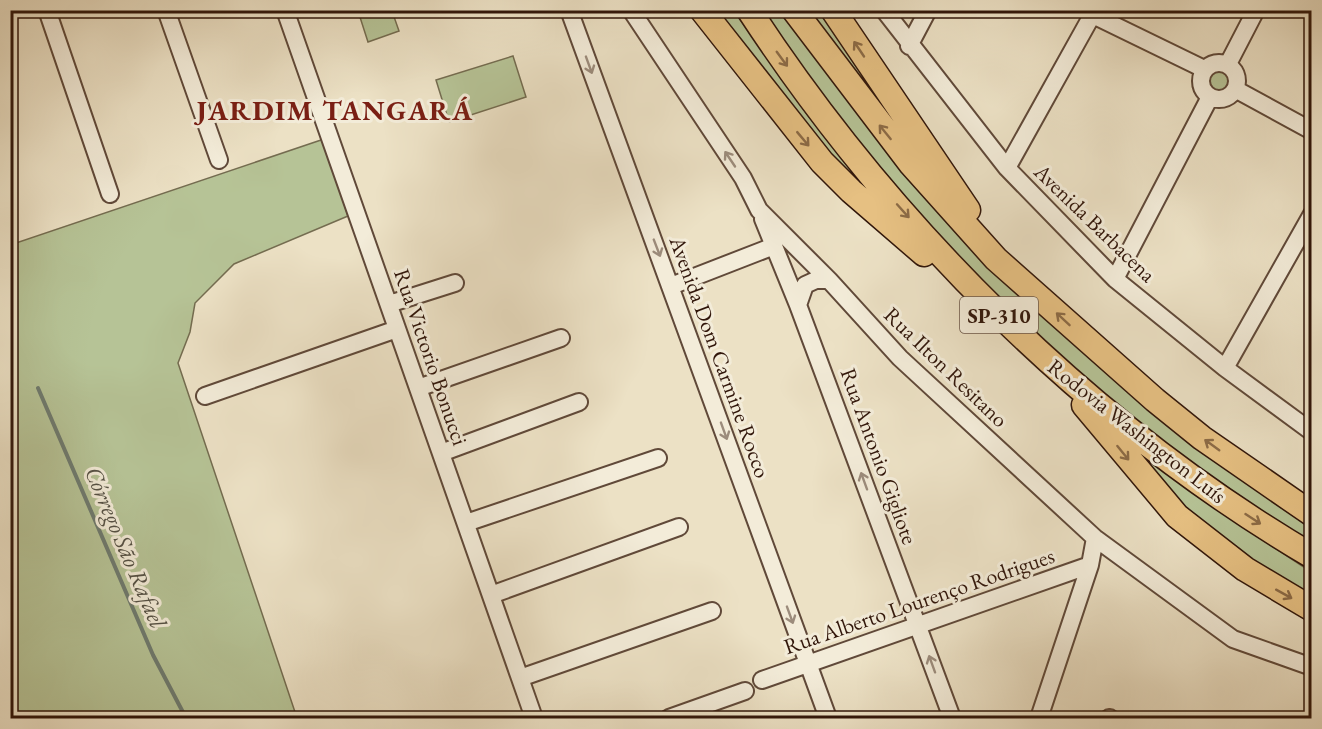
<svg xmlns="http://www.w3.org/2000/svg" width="1322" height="729" font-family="'EB Garamond',serif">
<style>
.green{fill:#b6c396;stroke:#746c50;stroke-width:1.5}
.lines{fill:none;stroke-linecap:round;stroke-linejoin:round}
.stream{stroke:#6f7b6f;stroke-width:4}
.minor-casing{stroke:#604939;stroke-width:20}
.highway-casing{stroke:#31160a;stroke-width:27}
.minor{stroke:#f3ecd9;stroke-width:16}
.highway{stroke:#e6c082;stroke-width:24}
.oneway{stroke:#8c6b46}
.oneway2{stroke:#9c8c7c}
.labels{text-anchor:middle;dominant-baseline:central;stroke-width:6;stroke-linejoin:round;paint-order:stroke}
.shield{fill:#f3ecd9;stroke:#6b5648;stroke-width:1.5}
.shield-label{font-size:21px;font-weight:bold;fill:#31160a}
.street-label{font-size:22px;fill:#31160a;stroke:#f3ecd9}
.water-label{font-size:24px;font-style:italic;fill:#555145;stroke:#f3ecd9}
.district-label{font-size:28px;font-weight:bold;letter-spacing:1.5px;fill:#7a1f14;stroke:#f3ecd9}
</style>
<rect width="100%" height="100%" fill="#ece1c5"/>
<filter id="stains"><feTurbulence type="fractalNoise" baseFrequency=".00333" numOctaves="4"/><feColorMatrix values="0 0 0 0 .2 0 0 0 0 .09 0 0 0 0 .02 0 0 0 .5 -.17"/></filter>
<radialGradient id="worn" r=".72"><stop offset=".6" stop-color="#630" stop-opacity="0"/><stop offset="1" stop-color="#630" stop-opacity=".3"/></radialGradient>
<path class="green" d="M358 11H392L399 31 368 42Z
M710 11H734L809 117 895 220 858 192Z
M756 11H785L927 195 1311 521V550L1102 398 910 211Z
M809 11H828L910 145Z
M513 56 526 97 449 122 436 80Z
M1208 80a11 11 0 1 1 22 0a11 11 0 1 1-22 0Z
M324 139 348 216 234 264 195 303 190 332 178 363 297 718H11L10 245Z
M1131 446 1201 499 1311 572V601L1292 591 1180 505Z"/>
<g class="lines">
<path class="stream" d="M38 388 153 655 186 718"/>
<g class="minor-casing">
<path id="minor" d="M47 10 110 194
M166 10 219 160
M285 10 534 718
M569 10 828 718
M631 10 743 178 759 210 829 280 900 358 1095 538 1233 639 1312 667
M884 10 1007 168 1115 279 1225 368 1312 432
M1093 15 1204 69
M909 46 928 10
M1201 81a18 18 0 1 1 36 0a18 18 0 1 1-36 0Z
M1228 64 1256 10
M1235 89 1312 131
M1007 168 1095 10
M763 219 798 305 952 718
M1115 279 1210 97
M671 286 774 246
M389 304 455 283
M798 305 805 285 816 280H829
M1225 368 1312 214
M418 388 561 338
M205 396 397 329
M441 453 579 402
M466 523 658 458
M491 595 679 527
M520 678 712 611
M762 680 1090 565
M669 718 745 691
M1039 718 1090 565 1095 538
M1109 718H1110"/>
</g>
<g class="highway-casing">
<path id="highway" d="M702 10 822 162 851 191 924 254
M749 10C891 227 1088 424 1312 556
M794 10 911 164 996 259 1155 400 1202 438 1312 514
M833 10 968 210
M1084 405 1177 516 1245 569 1312 609"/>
</g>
<use href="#minor" class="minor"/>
<use href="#highway" class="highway"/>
</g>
<defs><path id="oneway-shaft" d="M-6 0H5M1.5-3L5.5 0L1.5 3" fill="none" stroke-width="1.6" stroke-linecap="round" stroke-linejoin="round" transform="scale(1.5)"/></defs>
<g class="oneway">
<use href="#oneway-shaft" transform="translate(859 49) rotate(-124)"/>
<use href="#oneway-shaft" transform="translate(782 59) rotate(54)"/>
<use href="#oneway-shaft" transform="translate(885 132) rotate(-129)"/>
<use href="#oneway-shaft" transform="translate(803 139) rotate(50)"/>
<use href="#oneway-shaft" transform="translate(903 211) rotate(48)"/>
<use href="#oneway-shaft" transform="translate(1063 319) rotate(-137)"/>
<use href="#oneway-shaft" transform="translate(1212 445) rotate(-144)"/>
<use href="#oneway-shaft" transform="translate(1123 453) rotate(51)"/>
<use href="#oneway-shaft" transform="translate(1253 519) rotate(33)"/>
<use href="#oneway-shaft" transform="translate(1284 594) rotate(29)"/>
</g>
<g class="oneway2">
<use href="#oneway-shaft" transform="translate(589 65) rotate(70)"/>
<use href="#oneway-shaft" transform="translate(730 159) rotate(-124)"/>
<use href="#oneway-shaft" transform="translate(657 248) rotate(69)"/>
<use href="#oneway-shaft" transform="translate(724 431) rotate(70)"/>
<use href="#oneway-shaft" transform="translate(864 481) rotate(-110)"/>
<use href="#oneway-shaft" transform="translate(790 615) rotate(70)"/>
<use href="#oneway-shaft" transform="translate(932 664) rotate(-110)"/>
</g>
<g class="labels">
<rect class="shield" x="960" y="297" width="78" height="36" rx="4.5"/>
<g class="shield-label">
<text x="999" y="315">SP-310</text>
</g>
<g class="street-label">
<text transform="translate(1095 223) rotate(44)">Avenida Barbacena</text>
<text transform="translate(431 357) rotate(71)">Rua Victorio Bonucci</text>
<text transform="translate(720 357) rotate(70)">Avenida Dom Carmine Rocco</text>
<text transform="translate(946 367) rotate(44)">Rua Ilton Resitano</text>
<text transform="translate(1137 431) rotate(38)">Rodovia Washington Luís</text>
<text transform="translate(879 456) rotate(70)">Rua Antonio Gigliote</text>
<text transform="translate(919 601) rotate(-19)">Rua Alberto Lourenço Rodrigues</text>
</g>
<g class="water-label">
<text transform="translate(126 547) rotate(67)">Córrego São Rafael</text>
</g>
<g class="district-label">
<text x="335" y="110">JARDIM TANGARÁ</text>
</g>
</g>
<rect width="1322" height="729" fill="none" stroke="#ece1c5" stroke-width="36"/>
<rect x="12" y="12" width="1298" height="705" fill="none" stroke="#31160a" stroke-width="3"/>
<rect x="18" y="18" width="1286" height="693" fill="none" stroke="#31160a" stroke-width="1.5"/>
<rect width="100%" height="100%" filter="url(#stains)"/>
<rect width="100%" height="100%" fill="url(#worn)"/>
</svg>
